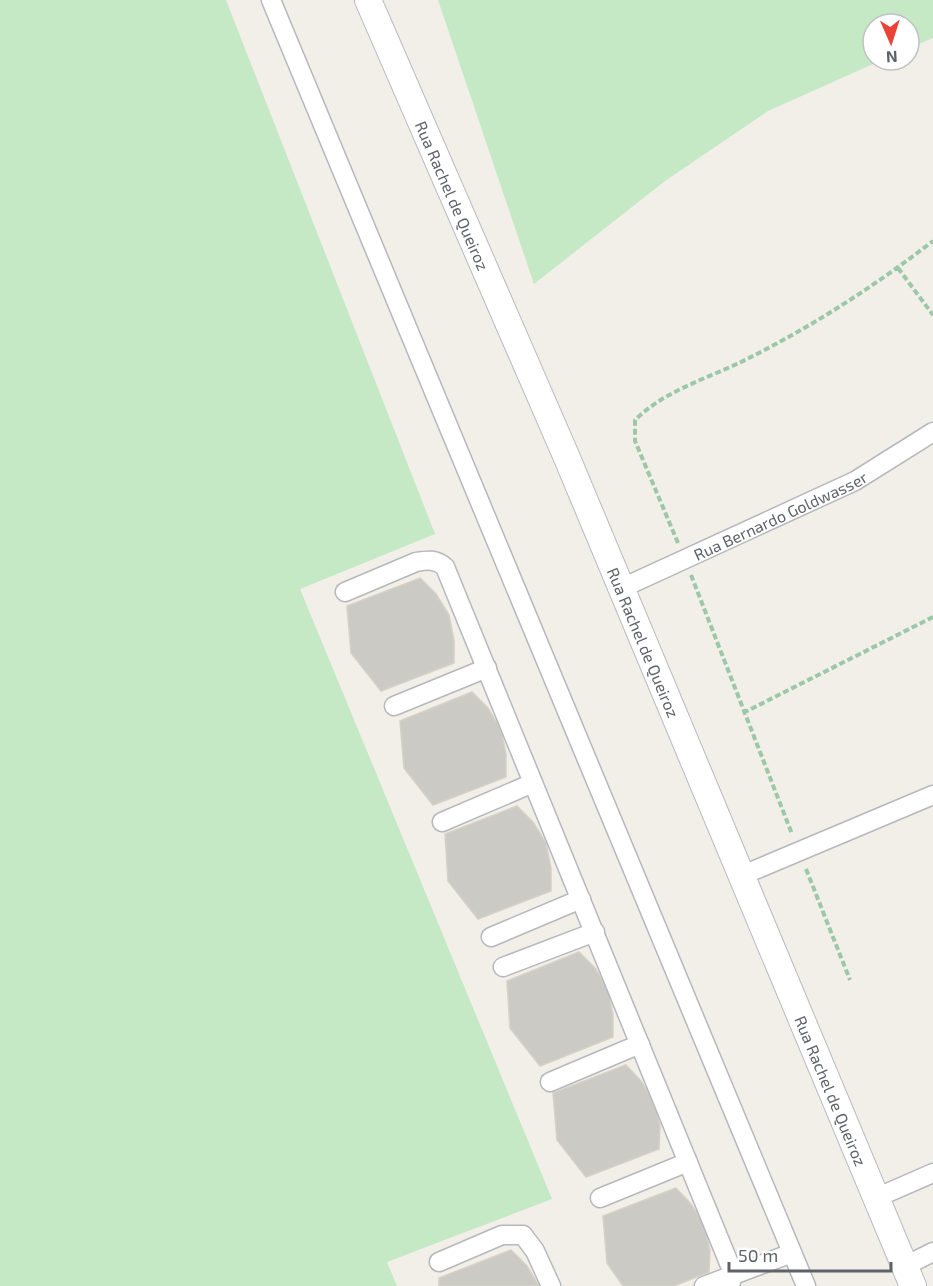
<svg xmlns="http://www.w3.org/2000/svg" width="933" height="1286" font-family="'Exo 2',sans-serif">
<style>
.green{fill:#c5e8c5}
.building{fill:#cccac5;stroke:#d6d1c6;stroke-width:1.5}
.lines{fill:none;stroke-linecap:round;stroke-linejoin:round}
.street-casing{stroke:#b5b8bc;stroke-width:21}
.secondary-casing{stroke:#b6babf;stroke-width:28}
.path{stroke:#9cc7a9;stroke-width:4;stroke-dasharray:6 3;stroke-linecap:butt}
.street{stroke:#fff;stroke-width:18}
.secondary{stroke:#fff;stroke-width:26}
.labels{text-anchor:middle;dominant-baseline:central;stroke-width:5;stroke-linejoin:round;paint-order:stroke}
.street-label{font-size:16px;fill:#5f6368;stroke:#fff}
</style>
<rect width="100%" height="100%" fill="#f1efe8"/>
<path class="green" d="M0 0H226L435 534 300 589 552 1199 387 1262 397 1286H0Z
M438 0H933V38L909 48V24H873V60H882L768 111 665 181 534 284Z"/>
<path class="building" d="M420 578 436 594 449 615 454 640V663L381 691 351 653 347 606Z
M472 692 488 708 501 730 506 754V777L433 805 404 768 400 721Z
M517 806 533 822 546 843 551 868V891L478 919 448 881 445 834Z
M579 952 595 968 608 990 613 1015V1037L540 1066 510 1028 507 981Z
M626 1065 641 1081 654 1102 660 1126 659 1149 586 1177 557 1140 553 1093Z
M676 1188 691 1204 704 1225 710 1250 709 1272 674 1286H623L607 1263 603 1216Z
M511 1250 527 1266 539 1286H439V1278Z"/>
<g class="lines">
<g class="street-casing">
<g id="street">
<path d="M271 0 806 1286"/>
<path id="s1" d="M622 588 855 481 933 432"/>
<path d="M345 592 416 562C428 560 436 559 445 567L733 1273 730 1286"/>
<path d="M394 706 487 668"/>
<path d="M442 822 533 783"/>
<path d="M743 875 933 795"/>
<path d="M491 937 581 899"/>
<path d="M503 967 595 932"/>
<path d="M550 1082 640 1044"/>
<path d="M878 1197 933 1173"/>
<path d="M600 1198 688 1162"/>
<path d="M439 1262 502 1235H523L535 1251 551 1286"/>
<path d="M905 1266 933 1252"/>
<path d="M704 1286 792 1253"/>
</g>
</g>
<g class="secondary-casing">
<g id="secondary">
<path id="s2" d="M368 0 567 458 913 1286"/>
</g>
</g>
<path class="path" d="M898 268 933 315
M678 543 635 441V420C666 389 713 377 751 357 816 324 876 285 933 241
M691 575 792 834
M743 713 933 617
M806 869 850 980"/>
<use href="#street" class="street"/>
<use href="#secondary" class="secondary"/>
</g>
<g class="labels">
<g class="street-label">
<text stroke="none"><textPath href="#s2" startOffset="213">Rua Rachel de Queiroz</textPath></text>
<text stroke="none"><textPath href="#s1" startOffset="174">Rua Bernardo Goldwasser</textPath></text>
<text stroke="none"><textPath href="#s2" startOffset="699">Rua Rachel de Queiroz</textPath></text>
<text stroke="none"><textPath href="#s2" startOffset="1185">Rua Rachel de Queiroz</textPath></text>
</g>
</g>
<g transform="translate(891 42) rotate(177)"><circle r="28" fill="#ffffff" stroke="#bfc1c3" stroke-width="1.5"/>
<path d="M0-4.5L10 22L0 15L-10 22Z" fill="#ea4335"/>
<text y="-9" font-size="16" font-weight="bold" text-anchor="middle" fill="#5f6368">N</text>
</g>
<path d="M729 1262v9h162v-9" fill="none" stroke="#5f6368" stroke-width="3"/>
<text x="738" y="1262" font-size="18" fill="#5f6368" stroke="#ffffff" stroke-width="4.5" paint-order="stroke">50 m</text>
</svg>
